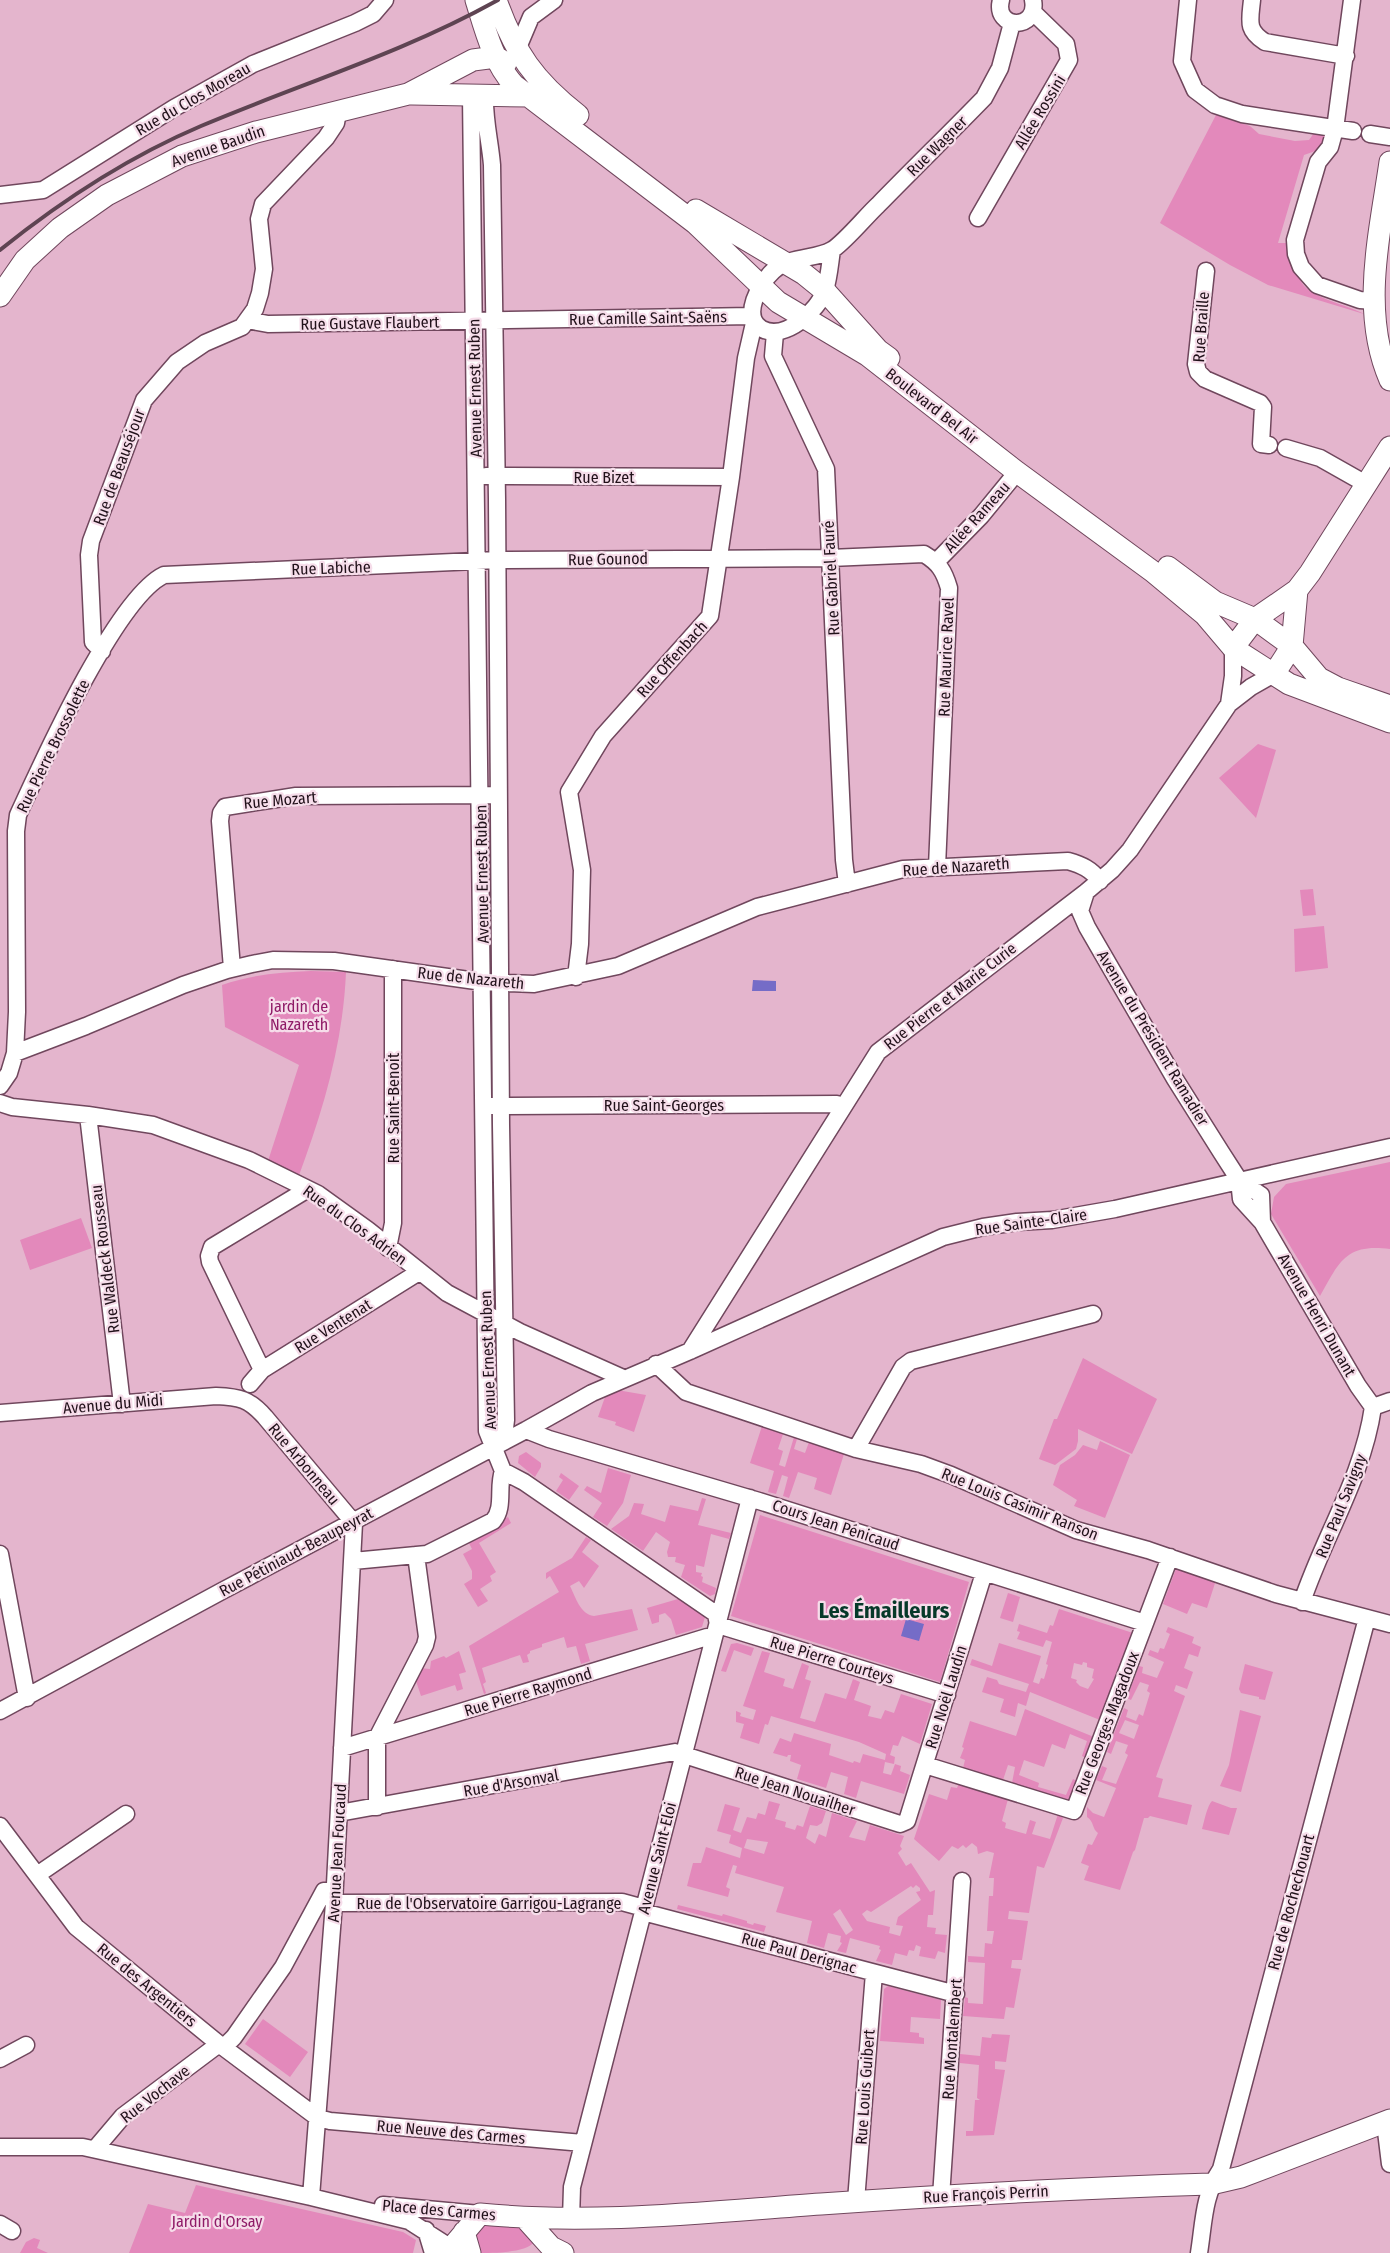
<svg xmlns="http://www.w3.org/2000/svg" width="1390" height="2253" font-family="'Fira Sans Condensed',sans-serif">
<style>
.green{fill:#e389bb;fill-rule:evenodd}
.water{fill:#756cc7}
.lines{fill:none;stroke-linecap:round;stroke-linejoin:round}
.minor-casing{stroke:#70475d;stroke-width:19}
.major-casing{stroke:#70475d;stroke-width:23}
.minor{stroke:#fff;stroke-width:16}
.major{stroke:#fff;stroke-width:21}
.rail{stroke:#5e4452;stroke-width:4}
.labels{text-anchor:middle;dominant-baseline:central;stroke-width:4.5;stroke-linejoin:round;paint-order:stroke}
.street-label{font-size:16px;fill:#21111a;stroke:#f6ddea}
.park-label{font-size:16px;fill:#8f1b67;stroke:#f6ddea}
.district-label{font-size:22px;font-weight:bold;fill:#063929;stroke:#f6ddea}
</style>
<rect width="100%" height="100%" fill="#e4b5cd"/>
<path class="green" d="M1216 115 1250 126 1259 134 1295 141 1309 140 1314 133 1323 134 1327 139 1321 149 1304 155 1278 243H1290C1293 256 1294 271 1302 283 1311 298 1348 305 1364 314L1268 285 1230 265 1160 223Z
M1258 744 1276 750 1256 818 1219 778Z
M1313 889 1316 915 1303 916 1300 890Z
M1324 926 1328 968 1295 972 1294 929Z
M311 971 346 972C343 1044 323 1111 298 1178L268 1161 299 1065 225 1027 222 985C251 975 281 972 311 971Z
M1390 1162V1249C1346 1243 1339 1262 1320 1296L1271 1214 1274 1197 1286 1184Z
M81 1218 92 1248 30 1270 20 1240Z
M1083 1358 1157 1399 1132 1454 1078 1429V1441L1076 1449 1055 1465 1039 1459 1054 1419H1057Z
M617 1390 646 1395 634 1432 615 1425 616 1422 598 1417 605 1397Z
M762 1426 783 1434 778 1449 783 1451 779 1465 785 1467 794 1437 797 1439 794 1449 805 1453 809 1442 844 1454 831 1495 814 1489 817 1478 798 1472 789 1498 783 1496 788 1477 782 1475 776 1494 768 1492 774 1471 750 1463Z
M1100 1441 1130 1455 1105 1518 1074 1506 1077 1500 1053 1485 1060 1465 1075 1455 1083 1445 1097 1450Z
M526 1452 541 1463V1467L535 1477 518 1463 519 1456Z
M608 1468 631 1475 623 1503 607 1526 593 1517 602 1503 584 1490 587 1486 601 1493Z
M561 1473 579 1486 569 1500 556 1491 563 1480 559 1477Z
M702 1498 706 1499 698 1525 731 1533 729 1539 711 1534 704 1567 696 1565V1572L702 1573 701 1576 703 1577 702 1582 716 1588 715 1594 710 1596 681 1577 685 1565 675 1562 676 1557H668L667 1552 670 1542 656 1532 643 1551 611 1529 629 1516 634 1503 644 1504 641 1514 665 1522 670 1505 698 1511Z
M760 1515 969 1582 940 1682 731 1616Z
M508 1517 511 1523 479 1543 496 1572 490 1576 492 1581 480 1589 488 1601 478 1607 464 1584 472 1579V1571L463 1554 472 1549 467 1539Z
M586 1537 591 1540 582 1552 599 1566 584 1588 579 1581 570 1586C576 1598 580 1614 594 1616L632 1609 638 1630 585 1644 590 1661 581 1664 576 1646 567 1648 564 1637 542 1644V1647L530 1651V1653L527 1655 529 1662 523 1663 520 1655 482 1668 486 1682 483 1684 486 1693 484 1694 469 1646 559 1592 550 1576 546 1579V1573L572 1558Z
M1177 1566 1216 1580 1207 1608 1192 1603 1187 1614 1163 1604Z
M1008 1593 1020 1597 1013 1622 1000 1618Z
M678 1599 705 1617 702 1627 676 1635 671 1619 665 1613 659 1615V1622L652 1624 647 1608Z
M1059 1609 1133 1633 1100 1720 1030 1692 1026 1706 1018 1703 1015 1717 1000 1712 1004 1699 982 1692 987 1677 997 1680 999 1684 1026 1692 1029 1684 970 1665 972 1659 992 1666 999 1643 1041 1656 1033 1682 1039 1684 1041 1678 1044 1679 1048 1665 1046 1664 1052 1642 1046 1640 1043 1647 1017 1639 1020 1632 1017 1631 1019 1624 1047 1633 1050 1625 1053 1626ZM1083 1662 1087 1663V1667L1094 1669 1092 1678 1094 1679 1088 1689 1080 1686 1076 1682 1077 1680 1071 1678 1074 1663 1082 1665Z
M1168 1627 1194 1637 1192 1643 1201 1647 1198 1657 1189 1654 1184 1668 1193 1672 1187 1689 1176 1685 1174 1691 1185 1696 1156 1777 1163 1779 1158 1797 1192 1805 1187 1825 1150 1816 1148 1818H1144L1135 1850 1133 1852 1120 1890 1084 1880 1089 1866 1081 1863 1088 1844 1092 1845 1098 1833C1092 1829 1094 1821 1087 1817V1807L1093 1813 1104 1817 1116 1788 1096 1780 1102 1766 1107 1768 1102 1780 1116 1784 1128 1755 1125 1753 1128 1745 1116 1741 1111 1754 1107 1752 1124 1708 1128 1710 1126 1717 1136 1721 1139 1714 1143 1716 1150 1693 1147 1691 1149 1685 1140 1682 1131 1700 1127 1698 1139 1666 1143 1667 1142 1673 1157 1678 1164 1662 1148 1655 1150 1650 1158 1653 1160 1648 1164 1649 1170 1634 1166 1632ZM1125 1720 1139 1725 1134 1739 1119 1733Z
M737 1643 754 1648 751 1656 734 1650 726 1672 721 1671 731 1644Z
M459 1651 466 1672 459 1674 463 1689 457 1691 455 1685 421 1696 415 1678 419 1668 430 1669 431 1661 444 1656 446 1658Z
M762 1651 770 1653 764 1672 785 1679 783 1686 793 1689 802 1663 809 1666 805 1679 811 1681 800 1718 815 1722 825 1693 846 1699 853 1679 860 1682 854 1700 871 1706 868 1716 881 1719 885 1710 894 1713 901 1694 932 1704 920 1744 902 1736 898 1746 893 1745 890 1755 895 1757 894 1764 885 1762 883 1773 891 1775 895 1764 901 1766 900 1771 910 1775 904 1794 861 1781 856 1798 844 1794 848 1777 831 1772 826 1788 797 1779 801 1765 790 1761 791 1755H788L787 1757 773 1753 780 1738 791 1742 794 1733 831 1744 829 1755 853 1763 854 1761 860 1763 863 1754 885 1760 886 1754 859 1742 771 1716 768 1725 765 1724 759 1744 740 1738 744 1724 736 1722V1711L741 1713 740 1716 753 1720 756 1710 743 1706Z
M1245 1664 1273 1672 1265 1700 1259 1699V1697L1241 1693 1239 1689Z
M1025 1709 1094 1737 1086 1758 1082 1756 1087 1741 1070 1734 1065 1749 1052 1744 1044 1767 1024 1760 1019 1775 1039 1783 1038 1787 1066 1795 1073 1779 1077 1781 1071 1798 1066 1800 1012 1783 1015 1767 1008 1765 1003 1780 963 1768 965 1760 960 1758 964 1748 962 1747 970 1721 1016 1736Z
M1240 1710 1261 1716 1241 1792 1220 1786 1229 1765Z
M959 1783 1008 1799 1002 1821 1006 1823 1005 1828 1026 1834 1030 1820 1036 1822 1032 1834 1050 1839 1058 1814 1063 1818 1044 1868 1037 1866 1029 1913 1009 1911 1008 1919 1028 1921 1022 1960H1012L1011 1968 1021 1969 1014 2008 1006 2007 1004 2019 963 2016 965 1997 968 1998V2003L983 2004 985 1963 968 1962V1956L984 1957 985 1943 992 1944 994 1931H987L989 1896H993L994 1878H989L994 1853 987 1851 978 1854 977 1847 972 1843 966 1848 963 1845 958 1849 952 1846 939 1861 914 1839 929 1794 947 1800 951 1787 957 1788Z
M769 1801 780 1804 775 1819 786 1822 785 1827 795 1830 797 1825 803 1827 810 1806 826 1811 822 1823 817 1826 810 1825 806 1838 815 1844 819 1834 826 1837 832 1813 857 1821 849 1837 865 1841 870 1825 904 1836 900 1846 902 1849 898 1853 906 1866 911 1863 930 1892 935 1890 933 1915H928L927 1927 936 1928 935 1934 947 1935 945 1953 938 1951 935 1959 919 1956 921 1947 916 1945 914 1951 909 1950 907 1956 895 1953 892 1965 876 1961 881 1950 879 1949 880 1946 850 1938 846 1953 837 1951 842 1943 840 1942 841 1936 828 1933 824 1948 807 1943 812 1921 776 1912 784 1887 735 1873 737 1866 733 1865 726 1887 730 1889 728 1897 687 1886 693 1863H701L706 1847 740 1858 742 1848 729 1843 731 1835 717 1831 725 1804 740 1808 733 1830 741 1833 747 1817 756 1819 758 1813 765 1815ZM747 1839 768 1842 764 1854 744 1848ZM916 1885 920 1888V1891L916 1892 921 1900 898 1917 896 1925 903 1926 900 1936 889 1933 890 1927 867 1921 862 1914 867 1910 871 1912 911 1886 913 1888ZM840 1909 853 1930 846 1935 833 1914Z
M1212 1801 1231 1808H1237L1229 1835 1202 1829C1204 1822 1207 1806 1212 1801Z
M678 1905 722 1916 723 1914 747 1921V1923L753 1925 754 1923 766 1926 764 1932 677 1909Z
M888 1986 941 2000 940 2019 911 2017 910 2032 919 2033V2037L924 2038V2044L880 2041 884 1989Z
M263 2019 308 2052 290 2077 245 2044Z
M992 2034 1010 2035 1006 2062 995 2061V2069L1005 2070 994 2135 966 2136V2131H973L975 2100H980L977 2098 979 2065 960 2063V2054L980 2056 982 2037 991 2038Z
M196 2185 403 2232 416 2240 413 2253H129L148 2204 185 2213Z
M483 2224 526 2227 534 2242C526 2253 493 2253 477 2253L472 2238Z
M34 2238 40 2240 37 2248 48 2253H20L26 2242Z"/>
<path class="water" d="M753 980 776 981V991H752Z
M906 1619 924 1624 919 1641 901 1636Z"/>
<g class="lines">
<g class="minor-casing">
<path id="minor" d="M1001 0C993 30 1039 31 1033 0
M1188 0 1182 61 1195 90 1215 105 1242 114 1353 131
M1252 0C1250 21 1246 30 1265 42L1346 56
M1352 0 1335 129 1330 147 1318 162 1295 240 1296 254 1301 267 1317 285 1360 300 1375 301
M517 50 531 17 554 0
M471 95 487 1431 503 1471 524 1482 716 1614 718 1625
M485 95C484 119 490 141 492 165L497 499 501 1125 506 1420 505 1428 495 1446
M1370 134 1390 137
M0 195 43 190 174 108 253 64 355 23 373 14 385 0
M978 218 1069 60 1066 44 1033 12
M832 250C830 263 829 278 825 290 818 311 785 341 762 329 740 317 760 283 773 271 791 255 815 260 832 250 844 243 867 215 878 205 913 169 949 134 984 98L1000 68 1012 23
M1206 271 1196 364 1198 372 1205 379 1260 403 1263 407 1261 444 1269 445
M247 320 268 324 752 316
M775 333 773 356 826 469 844 860 847 884
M1286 448 1320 458 1366 484
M486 476 731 477
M937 561 981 516 1017 472
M102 651 93 642 89 555 91 541 144 400 177 362 205 343 242 327 255 309 260 293 264 269 259 219 263 204 326 138 336 123 338 112
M1229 704 1233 676V648
M1086 892 1080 911 1087 927 1175 1079 1221 1152 1239 1180 1261 1195 1262 1222
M232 968 220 821 221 813 225 807 296 796 492 795
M576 977 580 944 582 870 569 792 603 736 710 616 731 477 746 358 754 323
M15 1053 86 1026 183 985 227 970 252 964 273 960 334 961 483 982 534 984 618 966 757 907 903 869 1068 861C1082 865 1091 869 1100 881
M0 1086 9 1073 15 1053 17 1012 16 831 18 815C42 763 116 598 164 575L498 560 830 558 924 554C939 563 944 571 949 588L937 867
M0 1103 12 1107 88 1115 153 1125 249 1160 318 1194 368 1230 447 1293 520 1332 623 1378
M490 1106 837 1104 842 1108
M88 1115 122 1404
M1239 1180 1241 1199 1262 1222 1358 1386 1373 1407
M388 1248 393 1223V969
M690 1351 878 1052 1086 892 1112 870 1130 850 1229 704 1251 687 1274 674
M656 1364 686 1392 856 1449 921 1464 951 1475 1076 1530 1148 1550 1276 1594 1390 1624
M262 1370 210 1262 209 1256 212 1247 308 1189
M250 1384 262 1370 419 1272
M1373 1407 1390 1401
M0 1413 216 1396C240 1397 249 1399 265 1417L354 1523
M526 1430 549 1439 759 1501 1145 1623
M856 1449 903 1367 911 1361 1093 1314
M0 1554 27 1698
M353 1561 427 1554 493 1521C505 1508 497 1487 503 1471
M1302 1602C1324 1536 1363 1477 1373 1407
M718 1625 947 1695
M0 1711 222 1591 526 1430 592 1393 690 1351 943 1237 983 1227 1017 1222 1052 1220 1115 1209 1390 1147
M342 1748 707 1637 713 1639
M925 1765 1074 1811 1170 1557
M377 1807V1738L425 1645 427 1637 416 1555
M339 1813 675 1752 900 1824 907 1821 984 1573
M0 1826 76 1927 219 2044 318 2118 330 2121 583 2143
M37 1875 126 1814
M334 1903 622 1902 644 1908
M643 1912 956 1994
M224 2047 234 2037 283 1967 324 1891 334 1890
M0 2059 26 2045
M1385 2123 1390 2164
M0 2147H83L311 2197 409 2221 459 2253
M95 2149 123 2116 219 2044
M311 2197 334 1903 354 1523
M941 2197 962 1881
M856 2201 874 1973
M383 2205 480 2214
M571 2219 572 2187 750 1498
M0 2224 12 2231
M426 2230 433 2253
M1199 2253C1204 2222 1203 2196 1221 2169L1367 1618"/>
</g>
<g class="major-casing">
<path id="major" d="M476 0C485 29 493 62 514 85L695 223 778 302 867 355 1017 472 1152 571 1205 615 1233 648 1289 684 1390 722
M496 0C515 53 534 81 578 115
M412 94 529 96
M1390 162C1380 232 1360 312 1390 380
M696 210 804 274 825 291 878 350 889 358
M0 296 25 260 60 228 107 195 182 156 256 132 408 94 473 60 496 57 506 63
M1168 567 1215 602 1255 619 1292 646 1319 678 1338 688 1390 706
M1233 648 1255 619 1297 590 1310 573 1390 447
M1274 674 1292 646 1297 590
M525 2218 551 2247 563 2253
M464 2232 470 2253
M447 2253 480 2214C594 2225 707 2212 821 2204 950 2195 1081 2188 1211 2184L1241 2177 1390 2120"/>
</g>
<use href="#minor" class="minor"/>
<use href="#major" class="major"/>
<path class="rail" d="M0 250C61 201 128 157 201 126 300 84 403 53 498 0"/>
</g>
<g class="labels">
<g class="street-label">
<text transform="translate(193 99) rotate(-30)">Rue du Clos Moreau</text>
<text transform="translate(1040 112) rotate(-59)">Allée Rossini</text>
<text transform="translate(218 146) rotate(-19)">Avenue Baudin</text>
<text transform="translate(937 146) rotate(-45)">Rue Wagner</text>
<text transform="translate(648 318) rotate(-1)">Rue Camille Saint-Saëns</text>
<text transform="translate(370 323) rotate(-1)">Rue Gustave Flaubert</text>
<text transform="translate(1201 327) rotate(-86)">Rue Braille</text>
<text transform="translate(475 388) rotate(-91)">Avenue Ernest Ruben</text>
<text transform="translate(932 406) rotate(38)">Boulevard Bel Air</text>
<text transform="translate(119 467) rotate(-70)">Rue de Beauséjour</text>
<text x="604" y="477">Rue Bizet</text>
<text transform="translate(977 517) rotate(-48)">Allée Rameau</text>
<text transform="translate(608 559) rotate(-1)">Rue Gounod</text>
<text transform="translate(331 568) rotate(-2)">Rue Labiche</text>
<text transform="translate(831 578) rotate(-93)">Rue Gabriel Fauré</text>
<text transform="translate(946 657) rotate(-88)">Rue Maurice Ravel</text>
<text transform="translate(672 659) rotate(-48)">Rue Offenbach</text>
<text transform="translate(53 746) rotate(-64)">Rue Pierre Brossolette</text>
<text transform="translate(280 800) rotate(-5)">Rue Mozart</text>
<text transform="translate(956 867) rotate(-4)">Rue de Nazareth</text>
<text transform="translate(482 874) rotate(-91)">Avenue Ernest Ruben</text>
<text transform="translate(471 978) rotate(6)">Rue de Nazareth</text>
<text transform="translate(950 996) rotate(-38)">Rue Pierre et Marie Curie</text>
<text transform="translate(1153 1038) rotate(59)">Avenue du Président Ramadier</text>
<text x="664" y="1105">Rue Saint-Georges</text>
<text transform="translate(393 1108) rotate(-90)">Rue Saint-Benoit</text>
<text transform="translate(1031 1222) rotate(-8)">Rue Sainte-Claire</text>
<text transform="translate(355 1225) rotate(36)">Rue du Clos Adrien</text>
<text transform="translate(105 1259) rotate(-97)">Rue Waldeck Rousseau</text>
<text transform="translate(1317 1315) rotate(60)">Avenue Henri Dunant</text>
<text transform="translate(333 1326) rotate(-32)">Rue Ventenat</text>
<text transform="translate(488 1360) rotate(-92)">Avenue Ernest Ruben</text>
<text transform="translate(113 1404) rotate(-5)">Avenue du Midi</text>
<text transform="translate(304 1464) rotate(50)">Rue Arbonneau</text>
<text transform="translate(1020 1504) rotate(22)">Rue Louis Casimir Ranson</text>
<text transform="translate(1341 1506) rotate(-68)">Rue Paul Savigny</text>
<text transform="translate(836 1525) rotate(18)">Cours Jean Pénicaud</text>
<text transform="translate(296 1552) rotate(-28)">Rue Pétiniaud-Beaupeyrat</text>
<text transform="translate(832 1660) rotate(17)">Rue Pierre Courteys</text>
<text transform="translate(528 1692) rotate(-17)">Rue Pierre Raymond</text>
<text transform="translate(946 1697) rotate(-73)">Rue Noël Laudin</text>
<text transform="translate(1107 1723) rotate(-69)">Rue Georges Magadoux</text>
<text transform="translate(511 1783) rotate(-10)">Rue d'Arsonval</text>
<text transform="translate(795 1791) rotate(18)">Rue Jean Nouailher</text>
<text transform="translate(337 1853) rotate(-87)">Avenue Jean Foucaud</text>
<text transform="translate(657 1858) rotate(-76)">Avenue Saint-Eloi</text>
<text transform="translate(1291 1902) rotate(-75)">Rue de Rochechouart</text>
<text x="489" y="1903">Rue de l'Observatoire Garrigou-Lagrange</text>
<text transform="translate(799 1953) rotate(15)">Rue Paul Derignac</text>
<text transform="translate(147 1985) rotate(39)">Rue des Argentiers</text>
<text transform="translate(952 2039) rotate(-86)">Rue Montalembert</text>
<text transform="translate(865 2087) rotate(-86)">Rue Louis Guibert</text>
<text transform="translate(155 2094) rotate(-38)">Rue Vochave</text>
<text transform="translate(451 2132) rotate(5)">Rue Neuve des Carmes</text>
<text transform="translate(986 2194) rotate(-3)">Rue François Perrin</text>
<text transform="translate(439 2210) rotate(5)">Place des Carmes</text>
</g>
<g class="park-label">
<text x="299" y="1006">jardin de<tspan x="299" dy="18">Nazareth</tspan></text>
<text x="217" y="2221">Jardin d'Orsay</text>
</g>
<g class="district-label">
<text x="884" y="1610">Les Émailleurs</text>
</g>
</g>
</svg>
